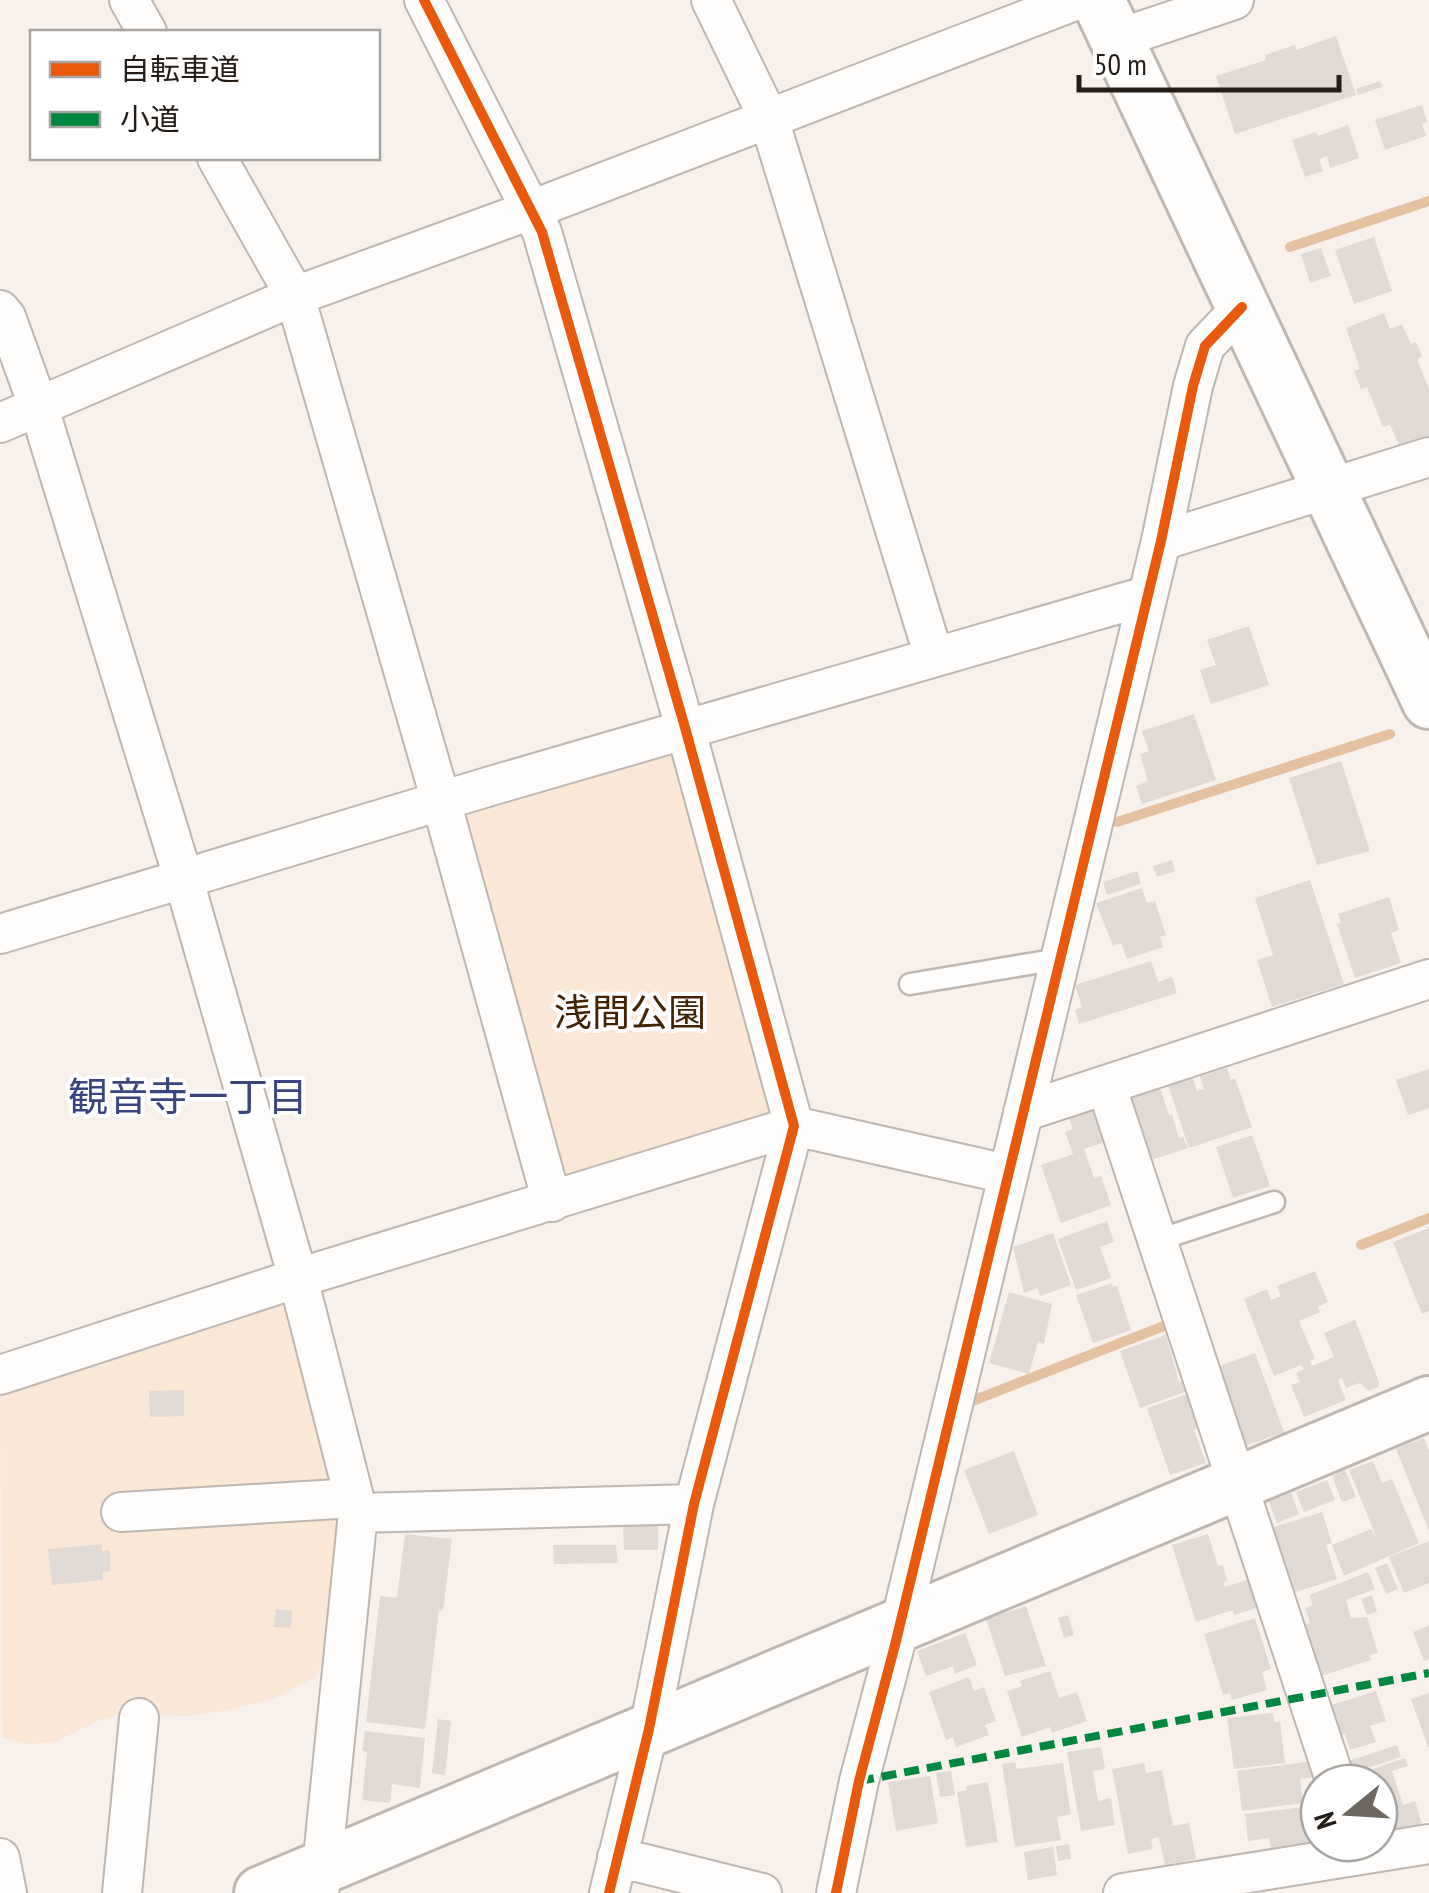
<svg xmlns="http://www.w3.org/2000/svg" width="1429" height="1893" font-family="'PT Sans Narrow','Noto Sans JP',sans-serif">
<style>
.green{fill:#fbe7d6}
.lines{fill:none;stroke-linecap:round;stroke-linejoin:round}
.stream{stroke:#e5c1a0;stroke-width:10}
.building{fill:#e1d9d3}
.lane-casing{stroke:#beb7b1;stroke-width:25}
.street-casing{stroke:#beb7b1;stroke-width:42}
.secondary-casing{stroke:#beb7b1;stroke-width:58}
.lane{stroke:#fefdfc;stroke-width:20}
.street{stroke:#fefdfc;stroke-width:38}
.secondary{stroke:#fefdfc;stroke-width:52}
.quiet{stroke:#00873e;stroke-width:8;stroke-dasharray:15 8;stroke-linecap:butt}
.cycleway-casing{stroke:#fff;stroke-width:16}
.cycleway{stroke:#e8590c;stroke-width:10}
.labels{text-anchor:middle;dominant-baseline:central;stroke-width:8;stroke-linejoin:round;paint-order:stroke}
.park-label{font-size:38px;fill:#422200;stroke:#fff}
.neighbourhood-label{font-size:40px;fill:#394580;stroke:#fff}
</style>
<rect width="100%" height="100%" fill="#f8f1eb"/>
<path class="green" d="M678 744 783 1121 557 1191 453 809Z
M283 1299 292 1310 341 1489 328 1657 314 1678 275 1698 230 1710 188 1716 122 1714 100 1720 55 1742 28 1744 2 1738 0 1383Z"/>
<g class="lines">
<path class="stream" d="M1290 247 1429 201
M1117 822 1390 734
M1361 1245 1429 1218
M975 1400 1174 1322"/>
</g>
<path class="building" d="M1336 36 1356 95 1235 134 1216 76 1266 60 1265 55 1295 45 1296 50Z
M1380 81 1382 87 1358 95 1356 89Z
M1422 105 1427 122 1422 124 1426 136 1385 150 1375 120Z
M1348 125 1359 158 1330 168 1327 156 1319 159 1323 171 1305 177 1292 140 1316 132 1318 136Z
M1374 237 1392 291 1354 304 1335 250Z
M1321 248 1331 276 1310 283 1301 254Z
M1384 313 1390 329 1402 324 1411 344 1416 342 1422 356 1417 359 1429 389V437L1401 449 1390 425 1383 427 1367 387 1361 389 1354 371 1360 369 1346 328Z
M1249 626 1269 685 1211 704 1200 670 1216 665 1207 640Z
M1194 714 1216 780 1142 804 1136 786 1148 781 1140 754 1149 751 1142 731Z
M1341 761 1370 851 1317 865 1289 778Z
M1172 860 1175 871 1157 877 1153 866Z
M1137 871 1141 884 1107 895 1103 882Z
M1310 880 1344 984 1272 1007 1257 960 1273 955 1255 898Z
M1142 888 1147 903 1155 901 1166 935 1160 937 1163 947 1127 959 1121 943 1113 946 1096 903Z
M1389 897 1399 930 1391 933 1401 963 1355 978 1337 924 1341 923 1338 914Z
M1151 961 1158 982 1172 977 1177 993 1079 1024 1075 1010 1082 1007 1075 985Z
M1227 1068 1231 1080 1235 1078 1252 1127 1189 1148 1166 1079 1190 1070 1197 1091 1204 1089 1200 1076Z
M1429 1069V1108L1408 1115 1396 1080Z
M1158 1081 1169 1115 1172 1114 1179 1138 1183 1137 1188 1148 1145 1162 1127 1091Z
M1094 1101 1108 1141 1084 1149 1094 1178 1101 1176 1111 1205 1061 1223 1041 1165 1073 1154 1065 1132 1073 1129 1066 1111Z
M1252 1135 1270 1186 1233 1198 1216 1147Z
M1107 1221 1114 1242 1100 1247 1111 1278 1076 1290 1058 1239Z
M1429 1228V1311L1422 1314 1393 1242Z
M1053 1233 1071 1285 1040 1296 1037 1288 1024 1293 1013 1247Z
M1315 1271 1328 1302 1318 1307 1320 1312 1299 1321 1315 1359 1310 1361 1312 1366 1334 1357 1324 1333 1355 1320 1379 1382 1378 1387 1368 1391 1360 1383 1346 1388 1342 1378 1338 1380 1346 1400 1304 1417 1291 1385 1300 1382 1296 1373 1304 1369 1301 1365 1274 1376 1244 1299 1267 1289 1271 1300 1281 1296 1277 1286Z
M1112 1283 1113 1287 1117 1286 1131 1330 1093 1343 1076 1295Z
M1009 1292 1052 1304 1044 1344 1038 1342 1029 1374 989 1363Z
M1166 1335 1179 1382 1189 1378 1193 1389 1140 1408 1120 1351Z
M1255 1353 1284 1432 1242 1447 1214 1368Z
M184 1390V1416L150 1417 149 1391Z
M1191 1393 1203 1427 1194 1430 1206 1463 1170 1475 1147 1408Z
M1424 1438 1429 1451V1531L1396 1449Z
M1014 1451 1038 1515 989 1534 964 1470Z
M1373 1461 1382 1483 1392 1479 1419 1543 1344 1576 1332 1545 1371 1529 1378 1541 1349 1470Z
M1345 1470 1356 1497 1342 1502 1332 1476Z
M1327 1480 1335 1500 1304 1512 1296 1492Z
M1291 1493 1299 1514 1277 1523 1269 1502Z
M1322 1512 1332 1543 1326 1545 1337 1579 1292 1593 1271 1528Z
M658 1521V1550H624L623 1523Z
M405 1534 452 1539 443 1611 439 1610 425 1729 366 1722 380 1596 397 1598Z
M1208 1534 1218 1566 1223 1565 1227 1581 1223 1582 1225 1587 1259 1576 1268 1604 1234 1615 1233 1610 1196 1622 1172 1545Z
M1429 1541V1583L1404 1593 1389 1557Z
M102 1544V1551L110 1550V1571L103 1572V1580L52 1585 48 1549Z
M553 1545H616L618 1563 554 1564Z
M1387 1563 1398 1589 1386 1594 1375 1568Z
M1368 1572 1375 1589 1346 1600 1351 1618 1367 1617 1378 1653 1370 1655 1371 1660 1321 1676 1305 1625 1310 1623 1305 1608 1313 1605 1309 1595Z
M1372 1595 1377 1612 1367 1615 1361 1599Z
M1026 1606 1046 1666 1005 1676 986 1619Z
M276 1609 292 1611 291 1628 274 1627Z
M1068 1615 1074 1635 1064 1638 1058 1618Z
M1255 1618 1271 1669 1262 1672 1267 1690 1232 1700 1230 1693 1223 1695 1204 1634Z
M1429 1625V1659L1424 1661 1413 1632Z
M965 1633 977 1665 955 1674 953 1666 926 1676 917 1651Z
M1050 1671 1059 1698 1077 1692 1087 1721 1052 1733 1050 1727 1022 1737 1007 1691 1022 1686 1020 1681Z
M969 1677 974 1691 984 1687 996 1721 985 1725 989 1735 956 1747 953 1737 946 1740 929 1692Z
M1376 1691 1386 1721 1370 1726 1376 1742 1350 1750 1345 1734 1337 1737 1328 1706Z
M1429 1693V1747H1428L1411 1699Z
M1273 1713 1274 1722 1280 1721 1285 1763 1234 1769 1227 1718Z
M438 1719 451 1721 445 1775 432 1773Z
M365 1731 425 1738 420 1788 392 1784 390 1803 362 1800 367 1752 362 1751Z
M1397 1745 1401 1757 1349 1774 1345 1762Z
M1101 1747 1105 1769 1093 1771 1098 1801 1111 1798 1115 1825 1081 1831 1067 1752Z
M1405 1758 1408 1766 1392 1771 1403 1805 1415 1801 1422 1824 1379 1832V1783H1354L1352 1776Z
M1320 1760 1322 1776 1300 1779 1303 1803 1242 1811 1237 1771Z
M1015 1762 1017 1769 1063 1763 1071 1814 1057 1817 1061 1840 1015 1847 1002 1764Z
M1144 1763 1146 1773 1162 1770 1173 1826 1189 1823 1196 1859 1165 1865 1159 1837 1151 1839 1153 1849 1128 1854 1112 1769Z
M951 1771 955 1795 940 1797 936 1773Z
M930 1776 938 1823 896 1831 888 1782Z
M988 1782 998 1842 966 1847 957 1792 967 1790 966 1786Z
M1319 1805V1844L1271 1850 1269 1838 1248 1841 1245 1814Z
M1069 1844 1071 1859 1058 1861 1056 1846Z
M1053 1847 1057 1875 1028 1880 1024 1852Z"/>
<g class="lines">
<g class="lane-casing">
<path id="lane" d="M910 984 1059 959
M1158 1240 1274 1202"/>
</g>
<g class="street-casing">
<path id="street" d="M129 0 147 32
M424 0 542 232 686 731 794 1126 694 1504 649 1729 609 1893
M711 0 769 119 934 657
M1117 39 1234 0
M217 158 295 296 441 801 552 1202
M0 310 6 317 39 408 183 877 298 1278 358 1513 320 1887
M0 423 295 296 531 210 1077 0
M1161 541 1429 457
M0 934 494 785 1146 596
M1106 1085 1336 1783
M1023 1112 1429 979
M0 1375 298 1278 794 1126 1007 1174
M121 1512 354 1498
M358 1513 694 1504
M617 1857 762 1893
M0 1858 7 1893
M122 1893 139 1718
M836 1893 859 1781 895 1645 1161 541 1193 386 1205 346 1242 307
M1123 1893 1429 1844"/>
</g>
<g class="secondary-casing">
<path id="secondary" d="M1098 0 1429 702
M261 1893 1429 1403"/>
</g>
<use href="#lane" class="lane"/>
<use href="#street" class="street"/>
<use href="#secondary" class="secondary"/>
<path class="quiet" d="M859 1781 1429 1673"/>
<g class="cycleway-casing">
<path id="cycleway" d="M424 0 542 232 686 731 794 1126 694 1504 649 1729 609 1893
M836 1893 859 1781 895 1645 1161 541 1193 386 1205 346 1242 307"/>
</g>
<use href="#cycleway" class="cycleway"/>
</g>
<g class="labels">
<g class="park-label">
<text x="630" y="1011">浅間公園</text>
</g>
<g class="neighbourhood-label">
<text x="188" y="1096">観音寺一丁目</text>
</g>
</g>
<rect x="30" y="30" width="350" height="130" fill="#ffffff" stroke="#a7a4a1" stroke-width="2.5"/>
<rect x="50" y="62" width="50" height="15" fill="#e8590c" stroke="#a7a4a1" stroke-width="2.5"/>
<text x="120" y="80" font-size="30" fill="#241c15">自転車道</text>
<rect x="50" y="112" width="50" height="15" fill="#00873e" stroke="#a7a4a1" stroke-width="2.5"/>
<text x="120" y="130" font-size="30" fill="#241c15">小道</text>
<g transform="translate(1349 1813) rotate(252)"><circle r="48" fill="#ffffff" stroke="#a7a4a1" stroke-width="2.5"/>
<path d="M0-8L18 38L0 25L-18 38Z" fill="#6e6760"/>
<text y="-15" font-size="28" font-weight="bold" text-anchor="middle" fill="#241c15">N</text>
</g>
<path d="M1079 75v15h260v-15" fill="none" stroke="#241c15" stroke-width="5"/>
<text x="1094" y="75" font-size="30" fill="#241c15" stroke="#ffffff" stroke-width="8" paint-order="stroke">50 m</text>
</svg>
